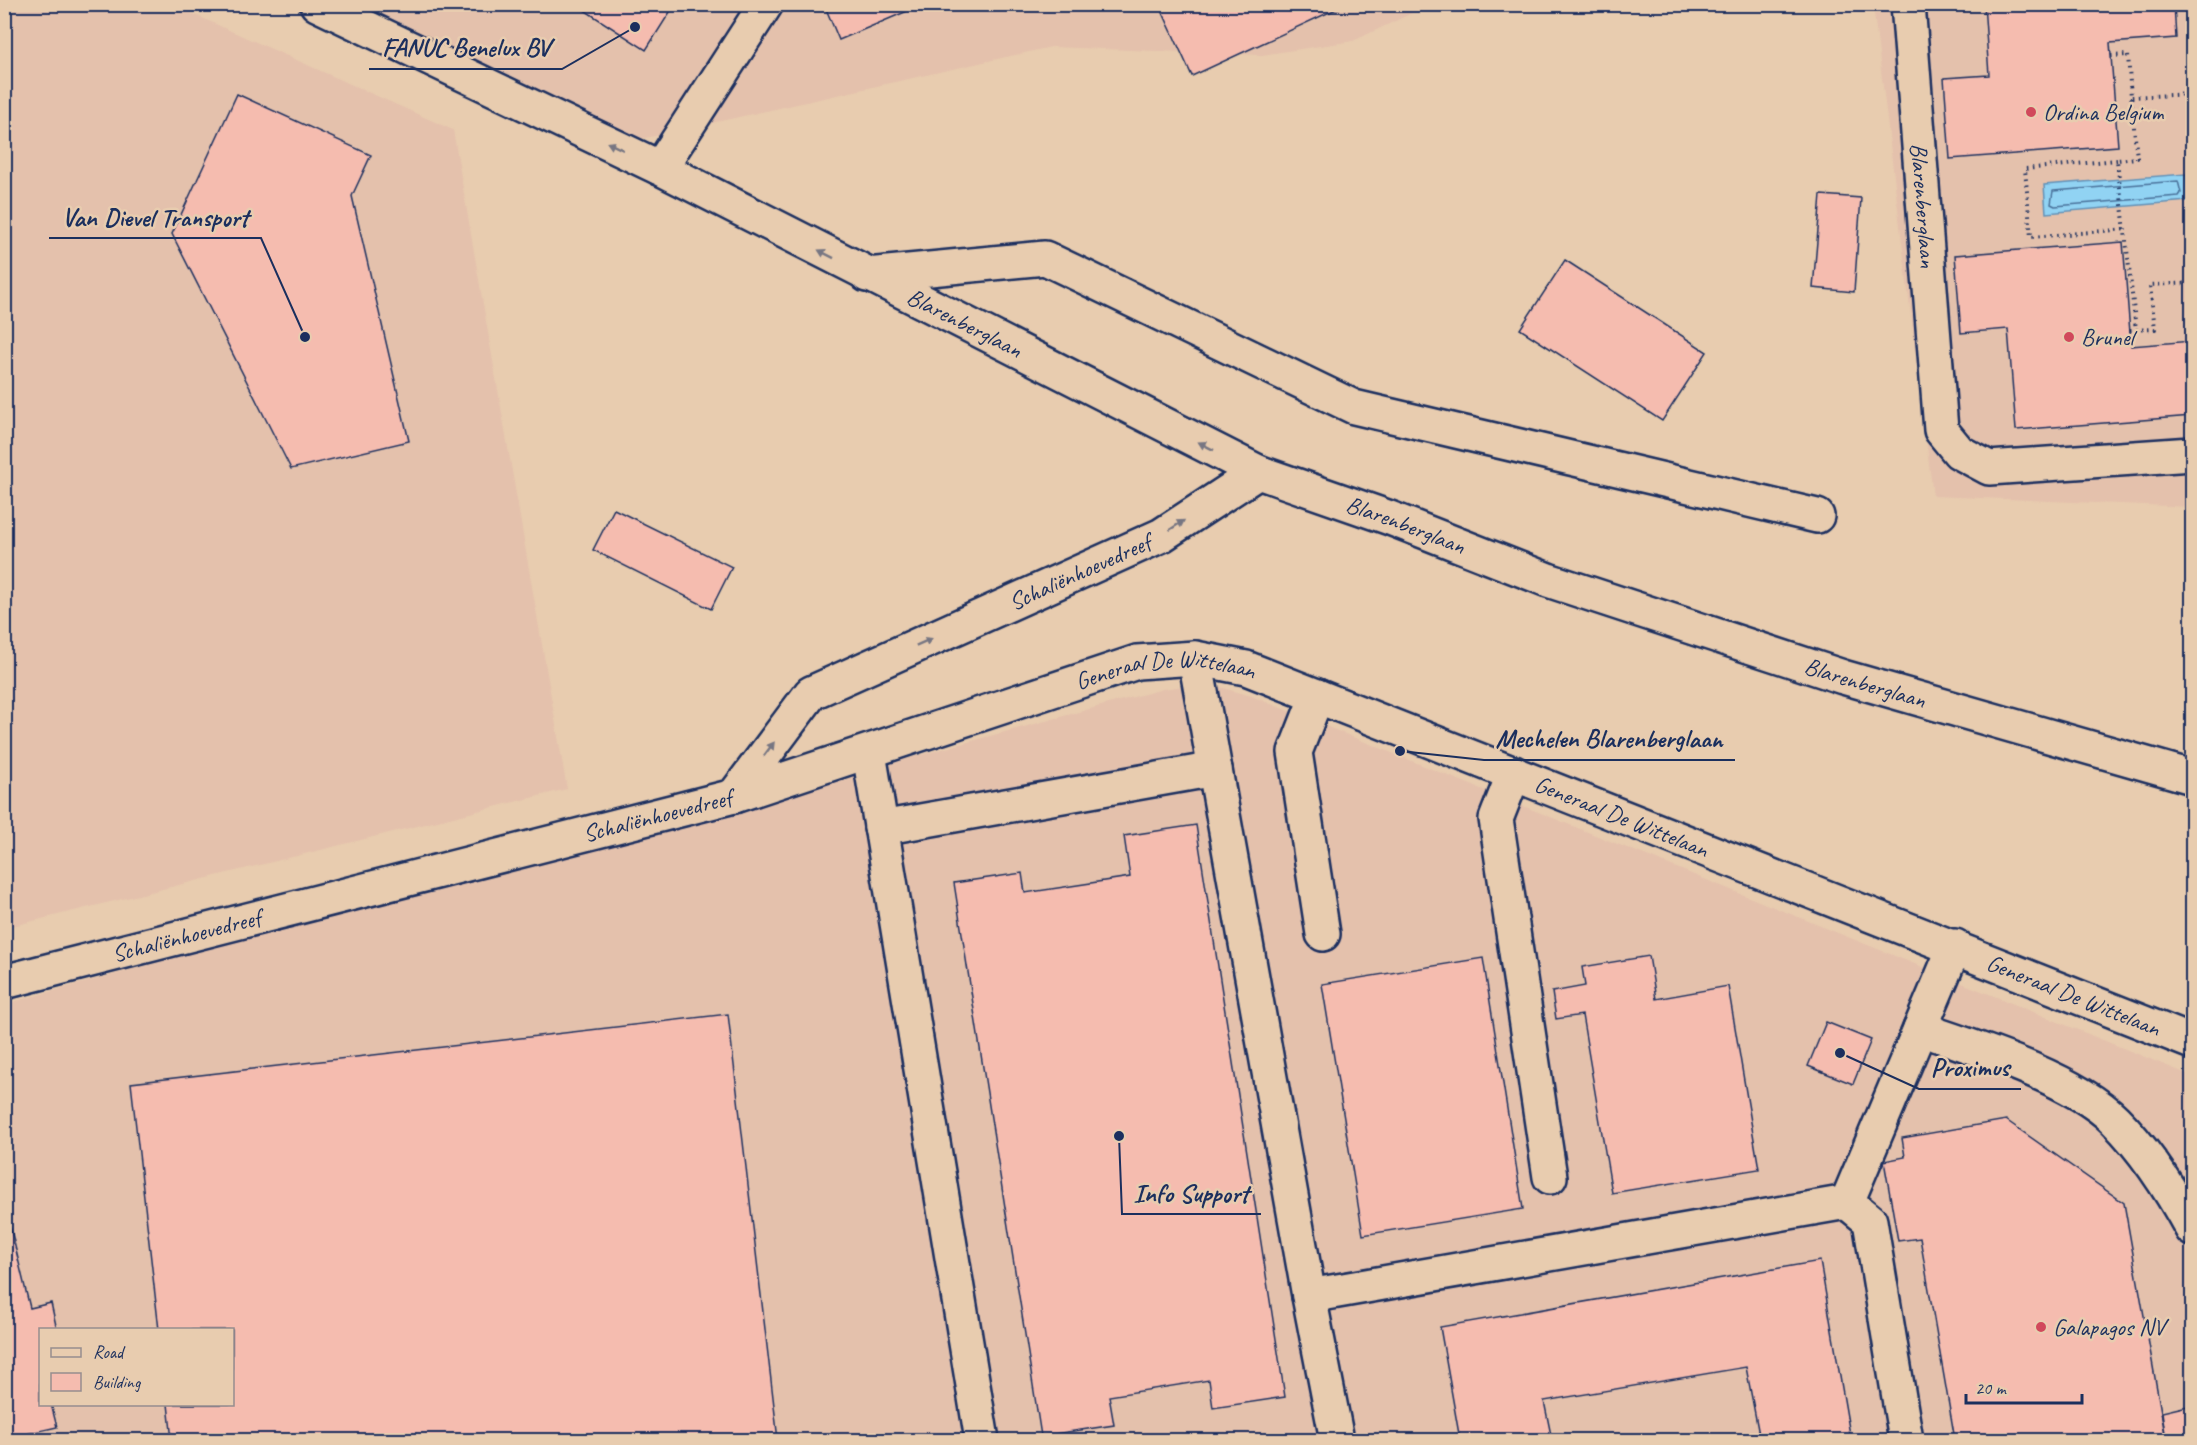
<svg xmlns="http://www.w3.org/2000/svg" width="2197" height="1445" font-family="Caveat,sans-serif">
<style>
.built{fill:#e4c1ac;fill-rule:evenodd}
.water{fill:#91d3f3;stroke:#6291b7;stroke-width:1.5}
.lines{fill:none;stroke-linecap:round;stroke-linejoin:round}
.shore{stroke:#4a719a;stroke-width:1.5}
.building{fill:#f5bcaf;stroke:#1b2f5e;stroke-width:1.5}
.minor-casing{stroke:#1b2f5e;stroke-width:38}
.path{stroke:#1b2f5e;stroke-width:4;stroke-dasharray:1.5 4.5;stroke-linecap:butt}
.minor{stroke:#e8ccaf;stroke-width:33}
.oneway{fill:#777682}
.poi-dot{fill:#d1495b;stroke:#e8ccaf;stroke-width:2}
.labels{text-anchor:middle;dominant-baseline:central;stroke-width:5;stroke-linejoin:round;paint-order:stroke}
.poi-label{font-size:24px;fill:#1b2f5e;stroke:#e8ccaf;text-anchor:start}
.street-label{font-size:24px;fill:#1b2f5e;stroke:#e8ccaf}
.leader{fill:none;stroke:#1b2f5e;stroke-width:2}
.callout-dot{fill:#1b2f5e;stroke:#e8ccaf;stroke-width:2}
.callout-label{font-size:26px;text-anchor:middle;font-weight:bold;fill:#1b2f5e;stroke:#e8ccaf;stroke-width:5;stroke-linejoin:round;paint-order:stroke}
</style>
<rect width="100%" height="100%" fill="#e8ccaf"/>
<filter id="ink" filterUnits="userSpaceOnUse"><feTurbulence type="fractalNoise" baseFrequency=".0167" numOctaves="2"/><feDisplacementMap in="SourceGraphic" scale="12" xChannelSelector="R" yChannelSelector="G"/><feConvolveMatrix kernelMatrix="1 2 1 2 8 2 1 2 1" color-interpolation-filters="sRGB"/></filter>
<g filter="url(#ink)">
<path class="built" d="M4 5H173L453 130 567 789 5 928Z
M362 5H1429L1353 41 1262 55 1051 47 641 139Z
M1873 5H2192V507L1933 496Z
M1206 683 1251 696 2192 1076V1440H5V1004L1163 689ZM40 1330H232V1404H40Z"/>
<path class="water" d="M2186 174 2188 201 2046 213 2044 185Z"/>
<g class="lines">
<path class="shore" d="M2178 181 2181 193 2179 196 2055 206 2051 204 2053 191Z"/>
</g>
<path class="building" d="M575 4H675L646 50Z
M824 4H924L839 40Z
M1159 4H1347L1192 76Z
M1984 4H2174L2176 38 2110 43 2118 146 1950 159 1944 78 1989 75Z
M237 94 371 155 352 196 409 441 291 469 172 234Z
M1821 195 1861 198 1854 292 1813 288Z
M2123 242 2131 346 2192 341V416L2016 430 2008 329 1961 333 1955 255Z
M1565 260 1707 352 1662 421 1520 329Z
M614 509 732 567 711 609 593 550Z
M1196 825 1285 1397 1213 1408 1209 1380 1109 1396 1114 1425 1041 1436 954 883 1022 873 1025 893 1130 877 1124 836Z
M1649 956 1656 999 1728 986 1759 1169 1612 1193 1582 1015 1556 1019 1552 992 1585 986 1582 967Z
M1483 958 1523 1209 1363 1235 1322 984Z
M728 1014 778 1440H172L168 1404H232V1330H159L131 1083Z
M1826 1022 1871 1040 1853 1084 1808 1066Z
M2006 1120 2124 1203 2166 1440H1955L1920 1238 1898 1241 1884 1161 1905 1157 1902 1138Z
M4 1201 30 1308 51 1303 57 1330H40V1404H51L57 1427 4 1439Z
M1820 1261 1851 1440H1760L1746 1367 1544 1401 1552 1440H1460L1440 1327Z
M2192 1405V1440H2166L2162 1412Z"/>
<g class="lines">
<g class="minor-casing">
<g id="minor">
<path id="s1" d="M317 4 660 168 1258 472 1390 518 1548 580 1843 677 2192 777"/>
<path id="s2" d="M1908 4 1941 430 1959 452 1989 468 2192 454"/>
<path d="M660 168 766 4"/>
<path d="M867 275 1045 258 1354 407 1817 516"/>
<path d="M1195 658 1309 1296"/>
<path d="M1317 696 1295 752 1323 934"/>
<path d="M869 753 982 1440"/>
<path d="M1514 773 1496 819 1550 1177"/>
<path id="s3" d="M734 796 811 693 1162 535 1258 472"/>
<path d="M881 828 1215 769"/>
<path id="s4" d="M4 982 734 796 1137 662 1195 658 1246 668 2192 1042"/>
<path d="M1920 1029C1976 1048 2073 1078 2115 1120 2147 1152 2171 1190 2192 1229"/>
<path d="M1847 1202 1870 1221 1906 1440"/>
<path d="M1337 1440 1309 1296 1847 1202 1955 946"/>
</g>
</g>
<path class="path" d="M2111 56 2128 55 2131 97 2192 94
M2131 97 2137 158 2117 160 2136 330
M2117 160 2025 169 2031 237 2127 229
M2130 330 2155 329 2150 285 2192 283"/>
<use href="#minor" class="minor"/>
</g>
<defs><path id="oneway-solid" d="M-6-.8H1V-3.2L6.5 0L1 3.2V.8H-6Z" transform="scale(1.5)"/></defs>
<g class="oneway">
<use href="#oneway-solid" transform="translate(615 146) rotate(-155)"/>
<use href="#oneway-solid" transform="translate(826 254) rotate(-153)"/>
<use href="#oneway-solid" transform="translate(1206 446) rotate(-153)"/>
<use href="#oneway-solid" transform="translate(1177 525) rotate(-33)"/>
<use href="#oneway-solid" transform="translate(924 642) rotate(-24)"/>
<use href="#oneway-solid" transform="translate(769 749) rotate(-53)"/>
</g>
</g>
<g class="poi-dot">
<circle cx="2031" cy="112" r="6"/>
<circle cx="2069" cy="337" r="6"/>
<circle cx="2041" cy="1327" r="6"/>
</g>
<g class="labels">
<g class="poi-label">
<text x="2043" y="112">Ordina Belgium</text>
<text x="2081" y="337">Brunel</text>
<text x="2053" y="1327">Galapagos NV</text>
</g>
<g class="street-label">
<text stroke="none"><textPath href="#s2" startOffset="202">Blarenberglaan</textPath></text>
<text stroke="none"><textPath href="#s1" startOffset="722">Blarenberglaan</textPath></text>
<text stroke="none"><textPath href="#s1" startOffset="1208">Blarenberglaan</textPath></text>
<text stroke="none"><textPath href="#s3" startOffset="423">Schaliënhoevedreef</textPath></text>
<text stroke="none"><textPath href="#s4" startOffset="1206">Generaal De Wittelaan</textPath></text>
<text stroke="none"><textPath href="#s1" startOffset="1694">Blarenberglaan</textPath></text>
<text stroke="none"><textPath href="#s4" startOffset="674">Schaliënhoevedreef</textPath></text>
<text stroke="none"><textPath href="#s4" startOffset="1692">Generaal De Wittelaan</textPath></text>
<text stroke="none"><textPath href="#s4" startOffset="188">Schaliënhoevedreef</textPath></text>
<text stroke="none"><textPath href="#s4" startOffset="2178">Generaal De Wittelaan</textPath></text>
</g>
</g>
<path class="leader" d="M635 27L562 69H369M305 337L261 238H49M1400 751L1484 760H1735M1840 1053L1919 1089H2021M1119 1136L1122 1214H1261"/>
<g class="callout-dot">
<circle cx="635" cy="27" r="6"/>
<circle cx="305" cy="337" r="6"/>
<circle cx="1400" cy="751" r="6"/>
<circle cx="1840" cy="1053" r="6"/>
<circle cx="1119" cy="1136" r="6"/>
</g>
<g class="callout-label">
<text x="466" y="56">FANUC Benelux BV</text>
<text x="155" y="226">Van Dievel Transport</text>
<text x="1609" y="747">Mechelen Blarenberglaan</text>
<text x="1970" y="1076">Proximus</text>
<text x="1191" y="1202">Info Support</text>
</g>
<rect width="2197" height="1445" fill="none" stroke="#e8ccaf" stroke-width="24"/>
<rect x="12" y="12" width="2173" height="1421" fill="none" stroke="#1b2f5e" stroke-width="2" filter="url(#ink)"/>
<rect x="39" y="1328" width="195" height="78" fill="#e8ccaf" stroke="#968d8f" stroke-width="1.5"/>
<rect x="51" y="1348" width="30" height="9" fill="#e8ccaf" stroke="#968d8f" stroke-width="1.5"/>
<text x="93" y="1358" font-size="18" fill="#1b2f5e">Road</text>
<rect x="51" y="1373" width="30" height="18" fill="#f5bcaf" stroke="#968d8f" stroke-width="1.5"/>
<text x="93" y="1388" font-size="18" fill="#1b2f5e">Building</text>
<path d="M1966 1394v9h116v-9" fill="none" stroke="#1b2f5e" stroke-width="3"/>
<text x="1975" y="1394" font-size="18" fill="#1b2f5e" stroke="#e8ccaf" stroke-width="4.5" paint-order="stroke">20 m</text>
</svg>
